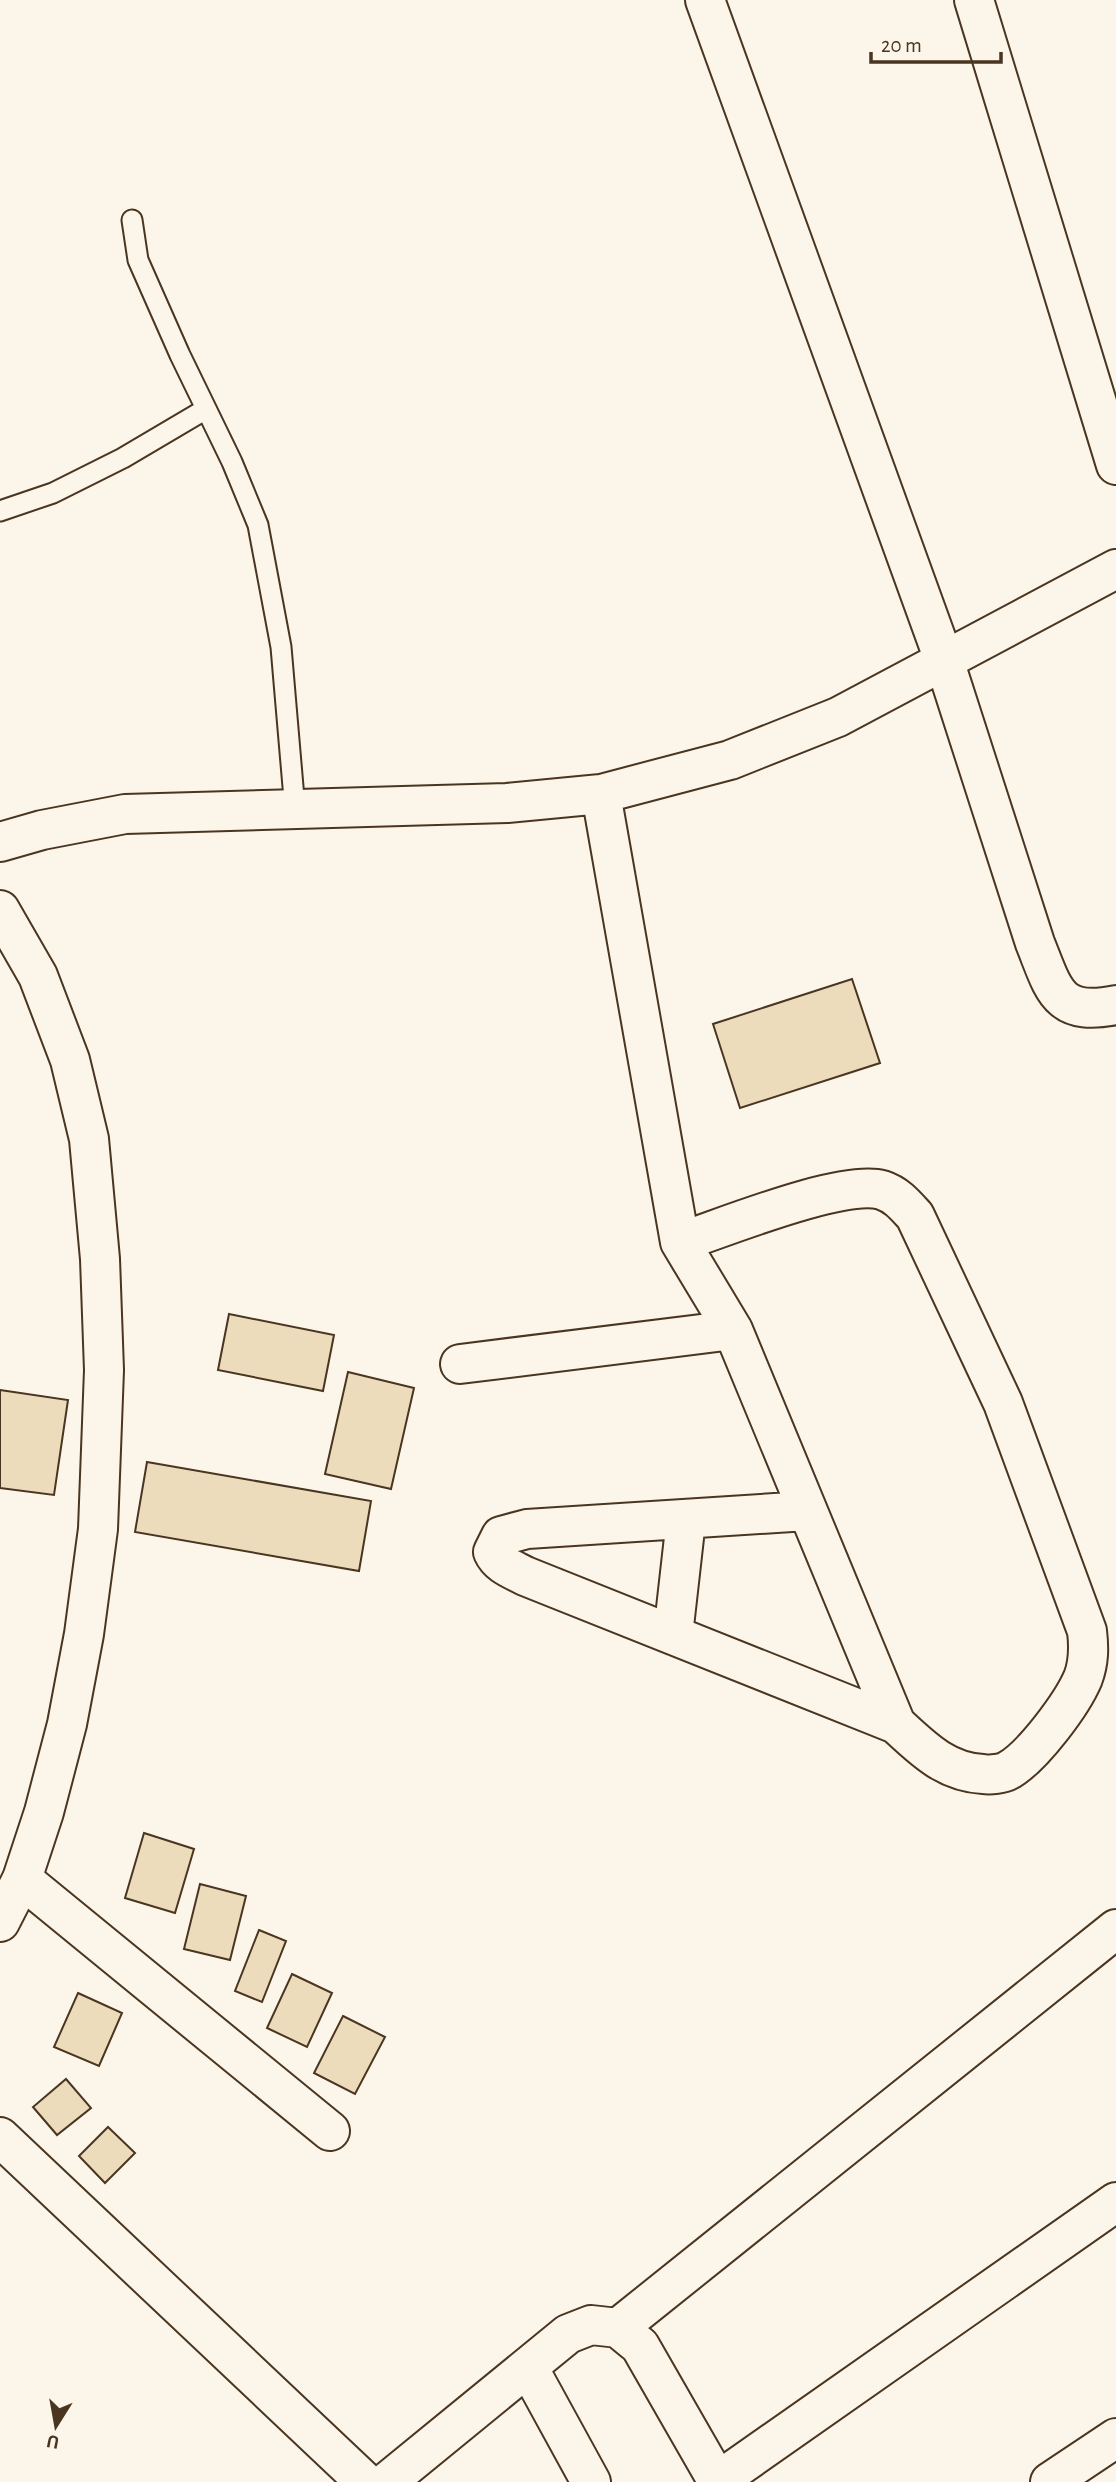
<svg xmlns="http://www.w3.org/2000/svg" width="1116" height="2482" font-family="'Alegreya Sans',sans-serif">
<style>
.building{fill:#ecdcbc;stroke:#4a3520;stroke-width:2}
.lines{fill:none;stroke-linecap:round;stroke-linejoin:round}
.service-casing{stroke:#4a3520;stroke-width:23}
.minor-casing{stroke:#4a3520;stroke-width:42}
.tertiary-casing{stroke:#4a3520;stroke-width:42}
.service{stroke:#fbf6e9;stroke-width:19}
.minor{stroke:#fbf6e9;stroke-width:38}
.tertiary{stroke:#fbf6e9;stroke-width:38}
</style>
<rect width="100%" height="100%" fill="#fbf6e9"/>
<path class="building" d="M852 979 880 1063 740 1108 713 1024Z
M229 1314 334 1335 323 1391 218 1370Z
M348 1372 414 1388 391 1489 325 1474Z
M0 1390 68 1400 54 1495 0 1488Z
M147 1462 371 1501 359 1571 135 1532Z
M144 1833 194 1849 175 1913 125 1898Z
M200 1884 246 1896 230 1960 184 1949Z
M259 1930 286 1941 262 2002 235 1991Z
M292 1974 332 1993 307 2047 267 2028Z
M78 1993 122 2013 99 2066 54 2047Z
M343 2016 385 2037 355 2094 314 2073Z
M66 2079 91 2108 57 2135 33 2107Z
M108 2127 135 2153 105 2183 79 2156Z"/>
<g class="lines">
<g class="service-casing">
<path id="service" d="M132 220 138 260 180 355 232 462 258 525 281 647 295 810
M0 511 53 493 123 458 206 409"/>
</g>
<g class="minor-casing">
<path id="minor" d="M705 0 944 660 1035 943C1054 990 1057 1017 1116 1005
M974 0 1116 465
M601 794 680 1242 733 1330 896 1724
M0 842 42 830 125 814 507 803 601 794 730 760 838 717 1116 569
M680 1242C723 1228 842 1179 882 1190 897 1195 905 1205 915 1216L1003 1403 1087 1631C1089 1648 1089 1662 1083 1678 1072 1704 1033 1756 1009 1770 1003 1774 990 1775 983 1774 945 1772 922 1748 896 1724L525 1576C512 1569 499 1565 493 1552L501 1536 527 1529 807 1511
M460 1364 733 1330
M673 1635 686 1520
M22 1879 330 2131
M0 2137 365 2482
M618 2328 1116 1929
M528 2367 591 2482
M718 2481 1116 2202
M387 2482 568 2334 591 2325 618 2328 640 2346 718 2482
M1050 2482 1116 2438"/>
</g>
<g class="tertiary-casing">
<path id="tertiary" d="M0 910 38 976 70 1060 89 1139 100 1259 104 1370 98 1529 84 1634 67 1724 44 1812 22 1879 0 1922"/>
</g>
<use href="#service" class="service"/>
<use href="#minor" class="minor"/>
<use href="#tertiary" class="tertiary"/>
</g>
<g transform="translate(56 2426) rotate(191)" stroke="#fbf6e9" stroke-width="5" paint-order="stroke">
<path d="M0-5L12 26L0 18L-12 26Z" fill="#4a3520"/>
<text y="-10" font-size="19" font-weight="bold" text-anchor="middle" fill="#4a3520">U</text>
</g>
<path d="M871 52v10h130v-10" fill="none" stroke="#4a3520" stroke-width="3.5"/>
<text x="881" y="52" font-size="21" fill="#4a3520" stroke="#fbf6e9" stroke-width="5" paint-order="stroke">20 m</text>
</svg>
